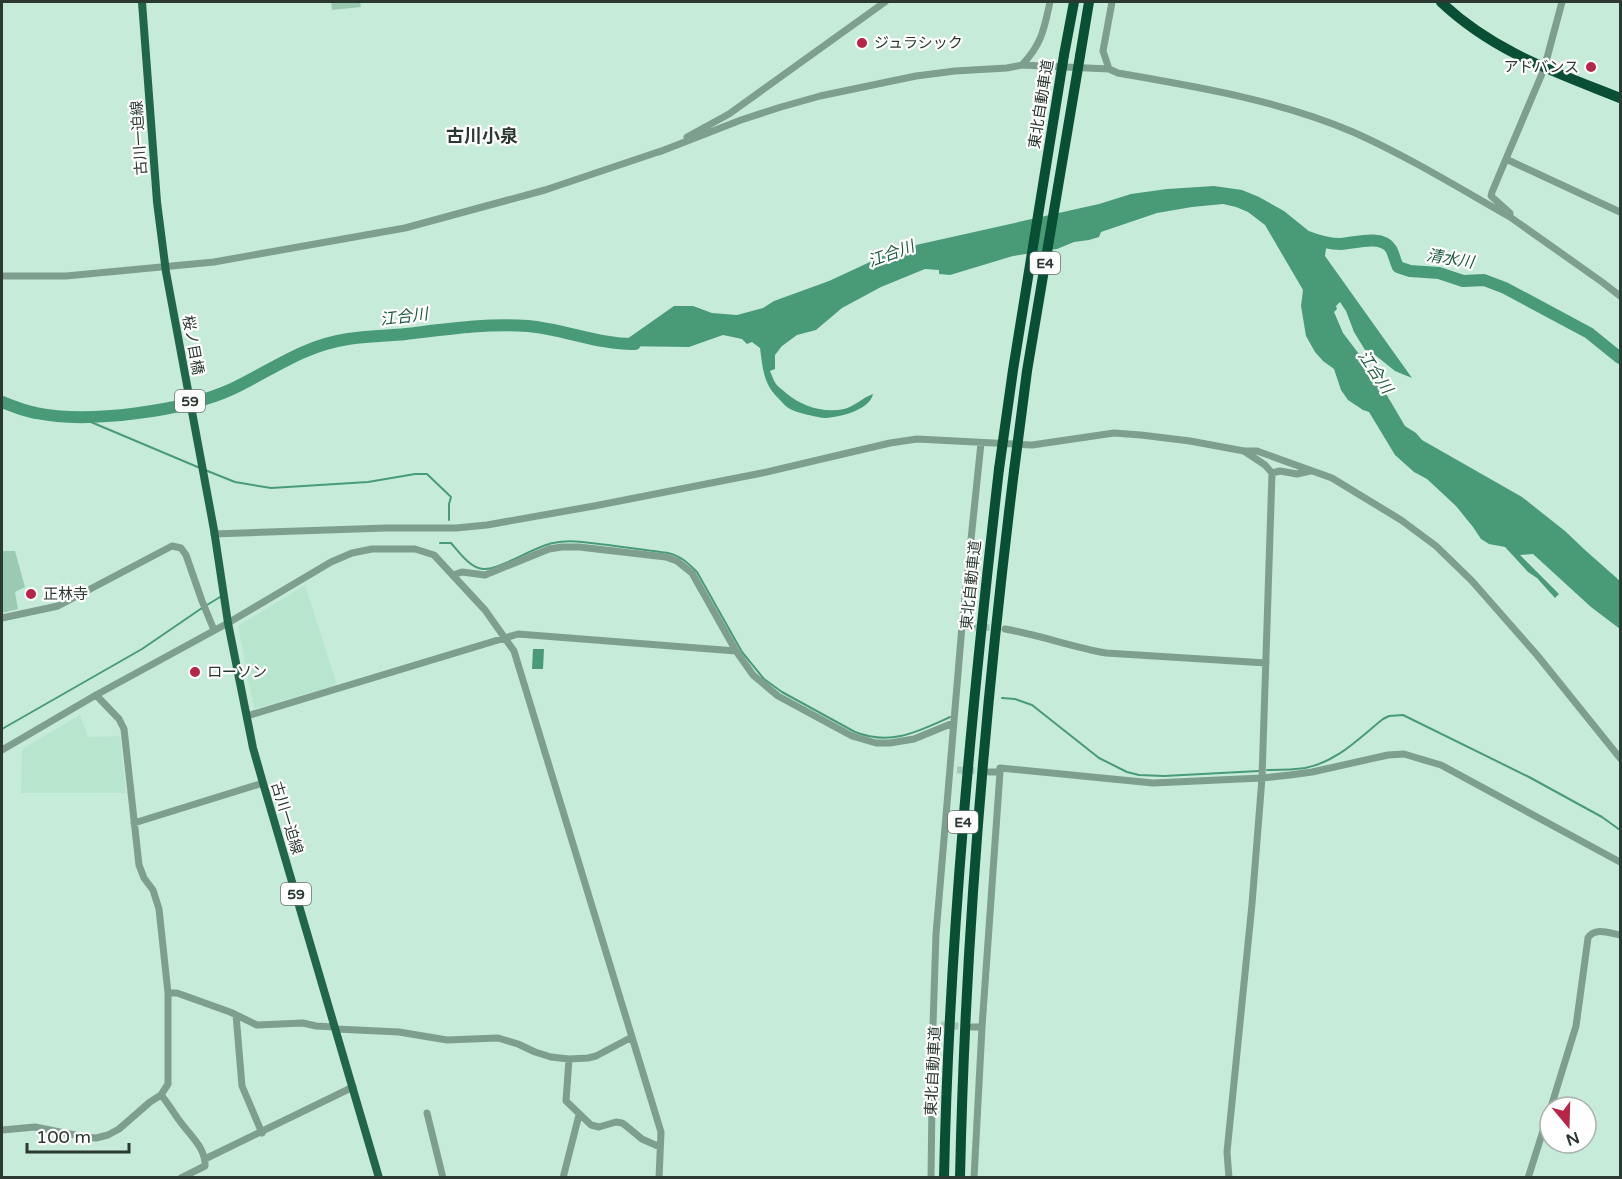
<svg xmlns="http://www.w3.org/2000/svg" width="1622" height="1179" font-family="'Varela Round','Noto Sans JP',sans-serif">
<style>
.built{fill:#b8e5ce}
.green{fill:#9acab2}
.water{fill:#499b77}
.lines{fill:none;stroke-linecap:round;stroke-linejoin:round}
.stream{stroke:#499b77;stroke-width:2}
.river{stroke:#499b77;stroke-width:12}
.minor-tunnel{stroke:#a8c7b8;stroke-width:7;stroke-dasharray:7 3.5;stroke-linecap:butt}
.minor{stroke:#7e9f8e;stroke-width:7}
.major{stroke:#21664a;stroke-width:8}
.highway{stroke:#094f36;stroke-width:10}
.highway-bridge{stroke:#094f36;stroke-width:10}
.poi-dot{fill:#b72549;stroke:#fff;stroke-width:2}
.labels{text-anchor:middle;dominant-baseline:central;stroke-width:4.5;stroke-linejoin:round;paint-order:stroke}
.shield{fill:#fff;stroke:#6b7470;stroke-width:1.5}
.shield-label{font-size:14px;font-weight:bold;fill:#2b3932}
.poi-label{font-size:15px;fill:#2b3932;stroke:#fff;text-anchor:start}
.street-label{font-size:15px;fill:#2b3932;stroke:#fff}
.water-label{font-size:16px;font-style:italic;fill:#1e5c42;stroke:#fff}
.quarter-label{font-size:18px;font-weight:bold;fill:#2b3932;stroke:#fff}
</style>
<rect width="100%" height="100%" fill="#c7ebd9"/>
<path class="built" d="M305 585 337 685 254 709 238 626Z
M80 715 88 737 120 736 126 793H21L22 749Z"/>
<path class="green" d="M331 2H360L361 7 332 10Z
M2 551H15L25 587 15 592 18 609 2 613Z"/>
<path class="water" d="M1214 186 1242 190 1259 197 1284 211 1310 232 1320 238 1326 249 1325 256 1412 378 1395 371 1370 351 1365 350 1354 332 1346 311 1340 302 1336 306 1337 309 1334 312 1343 333 1375 375 1405 426 1416 433 1422 440 1522 497 1565 531 1585 550 1620 581V629L1591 607 1533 554 1520 555 1559 594 1555 598 1537 578 1528 572 1505 547 1489 544 1481 539 1473 527 1456 506 1427 479 1414 472 1395 455 1369 412 1363 410 1348 400 1341 390 1334 369 1323 361 1315 352 1306 336 1301 306 1303 290 1265 225 1248 212 1236 207 1223 204 1192 207 1157 213 1101 232 1099 237 1089 240 1074 242 1057 249 1013 256 950 275 939 274V270L925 269 881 287 842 308 816 330 797 335 782 346 775 355V369L770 371C772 375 773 380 776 384 778 387 783 390 786 393 803 407 823 413 844 409 855 406 862 398 873 394 870 410 840 417 826 418 819 418 795 412 790 409 786 407 782 402 779 399 763 384 763 369 760 348L752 342 747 344 742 339 723 335 689 347 617 346 674 306H693L712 313 737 315 763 308 774 301 829 281 898 249 1099 204 1131 194 1167 189Z
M533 649H544L543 669H532Z"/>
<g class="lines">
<path class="stream" d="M79 417 200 468
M205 470 235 482 271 488 368 482 415 474H427L451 497 449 504V520
M440 543H451C459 552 470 568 483 569 500 570 533 547 553 543 571 539 590 543 608 545 628 548 648 550 668 553 681 556 688 563 697 572L742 652 764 679 782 692 855 732C891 746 917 732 950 717
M207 605 220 597
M1002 698 1015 699 1032 705 1099 758 1127 772 1139 775 1164 776 1259 771
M2 729 142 649 202 608
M1267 770C1280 770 1292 770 1305 768 1337 762 1359 738 1383 719L1389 716 1403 715 1529 777 1602 817 1620 830"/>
<path class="river" d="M1308 237C1318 241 1329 244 1341 244 1355 243 1382 234 1391 249 1394 254 1395 261 1398 267L1410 271 1439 273 1463 281 1484 280 1505 288 1589 333 1620 358
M2 402C13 406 24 411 36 413 88 424 184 411 232 389 272 370 302 346 348 339 367 336 387 336 406 334 447 329 487 323 528 326 563 329 601 345 635 344"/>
<path class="minor-tunnel" d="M972 627 1000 628
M957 770 987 771
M941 1025 967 1027"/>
<path class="minor" d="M1022 65C1042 44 1044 29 1050 2
M1109 69 1103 51 1112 2
M687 137 729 114 885 2
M659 152 741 120 781 107 820 96 916 76 955 71 1007 68 1022 65 1109 69 1118 73C1198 87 1278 100 1353 132 1407 156 1459 188 1510 217V213L1491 196 1492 192 1544 69 1562 2
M1506 159 1620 212
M1510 217 1602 282 1620 296
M2 276H66L214 262 405 228 545 190 661 151
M1244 451 1265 465 1272 473 1280 471 1297 474 1310 471
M214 534 386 528H456L487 525 594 506 762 473 890 443 917 439 1032 445 1114 433 1141 435 1190 441 1244 451H1257L1332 478 1401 520 1436 546 1472 581 1537 655 1620 758
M453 575 462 572 485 575 549 549 562 547H579L666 557 677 561 692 573 736 651 753 675 778 696 852 736 876 743H890L914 739 953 723
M2 618 58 606 172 546 181 548 186 555 202 601 214 630
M962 626 972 627
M1005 629C1040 635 1072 647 1106 653L1266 663
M247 716 518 634 736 651
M2 750 96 695 228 623 331 562 352 553 372 549H415L434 555 485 610 514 651 661 1132 659 1178
M989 772H1000V768L1153 783 1262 778 1290 775 1312 772 1388 755 1404 754 1441 765 1620 862
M134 823 263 783
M168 993H177L230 1012 257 1025 303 1023 316 1026 335 1027
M236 1015 242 1086 262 1133
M972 1027H982
M336 1029 399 1032 447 1040 498 1038 518 1044 535 1052 551 1057 569 1059 588 1058 596 1056 632 1037
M569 1059 566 1101 591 1125 599 1127 616 1122 622 1123 625 1125 642 1139 660 1147
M161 1095C169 1104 174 1114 182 1124 191 1136 206 1149 205 1166L181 1178
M1551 1107 1576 1026 1588 938C1595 927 1609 933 1620 935
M427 1113 443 1178
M2 1130 35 1127 85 1137 96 1138 108 1135 119 1129 150 1102 161 1095 168 1084V993L159 909 153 890 144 878 139 865 124 729 119 719 96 695
M205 1159 353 1087
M563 1178 579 1115
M931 1178 933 1025 936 934 962 626 981 443
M974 1178 982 1027 1000 772
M1229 1178 1227 1152 1252 904 1262 778 1272 473
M1528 1178 1550 1109"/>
<path class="major" d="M142 2 157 202 166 272 214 530 228 623 253 748 263 783 379 1178"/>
<path class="highway" d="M1441 2C1494 52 1555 72 1620 98
M1064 55 1074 2
M1080 56 1089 2
M944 1178C949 940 972 704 999 469
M960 1178C965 941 985 705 1014 471"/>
<path class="highway-bridge" d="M999 469 1013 370 1064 55
M1014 471 1027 371 1080 56"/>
</g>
<g class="poi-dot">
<circle cx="862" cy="43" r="6"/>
<circle cx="1591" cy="67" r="6"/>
<circle cx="31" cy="594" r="6"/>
<circle cx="195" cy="672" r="6"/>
</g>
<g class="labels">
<g class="shield">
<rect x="1030" y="252" width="30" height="22" rx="4.5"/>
<rect x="175" y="390" width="30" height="22" rx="4.5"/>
<rect x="948" y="811" width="30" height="22" rx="4.5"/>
<rect x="281" y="883" width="30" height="22" rx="4.5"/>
</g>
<g class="shield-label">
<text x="1045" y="263">E4</text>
<text x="190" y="401">59</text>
<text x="963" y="822">E4</text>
<text x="296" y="894">59</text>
</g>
<g class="poi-label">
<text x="874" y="43">ジュラシック</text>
<text x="1579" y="67" text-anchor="end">アドバンス</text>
<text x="43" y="594">正林寺</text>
<text x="207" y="672">ローソン</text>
</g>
<g class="street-label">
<text transform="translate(1041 104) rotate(-81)">東北自動車道</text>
<text transform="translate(139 138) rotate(-94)">古川一迫線</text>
<text transform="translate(193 345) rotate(80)">桜ノ目橋</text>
<text transform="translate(971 585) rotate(-84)">東北自動車道</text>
<text transform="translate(287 818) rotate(73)">古川一迫線</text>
<text transform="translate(933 1071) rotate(-87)">東北自動車道</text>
</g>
<g class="water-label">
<text transform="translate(891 254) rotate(-20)">江合川</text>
<text transform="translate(1450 259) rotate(9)">清水川</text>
<text transform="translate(404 317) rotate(-7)">江合川</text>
<text transform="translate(1375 372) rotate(56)">江合川</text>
</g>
<g class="quarter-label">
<text x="482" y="136">古川小泉</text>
</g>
</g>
<rect width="1622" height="1179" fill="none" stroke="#2b3932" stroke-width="6"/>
<g transform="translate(1568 1125) rotate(161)"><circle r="28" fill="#ffffff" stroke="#aab0ad" stroke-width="1.5"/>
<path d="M0-4.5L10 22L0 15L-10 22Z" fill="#b72549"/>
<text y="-9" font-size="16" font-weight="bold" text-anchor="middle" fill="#2b3932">N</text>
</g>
<path d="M27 1143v9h102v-9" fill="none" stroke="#2b3932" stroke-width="3"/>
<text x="36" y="1143" font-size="18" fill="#2b3932" stroke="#ffffff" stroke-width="4.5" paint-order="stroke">100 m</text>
</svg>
